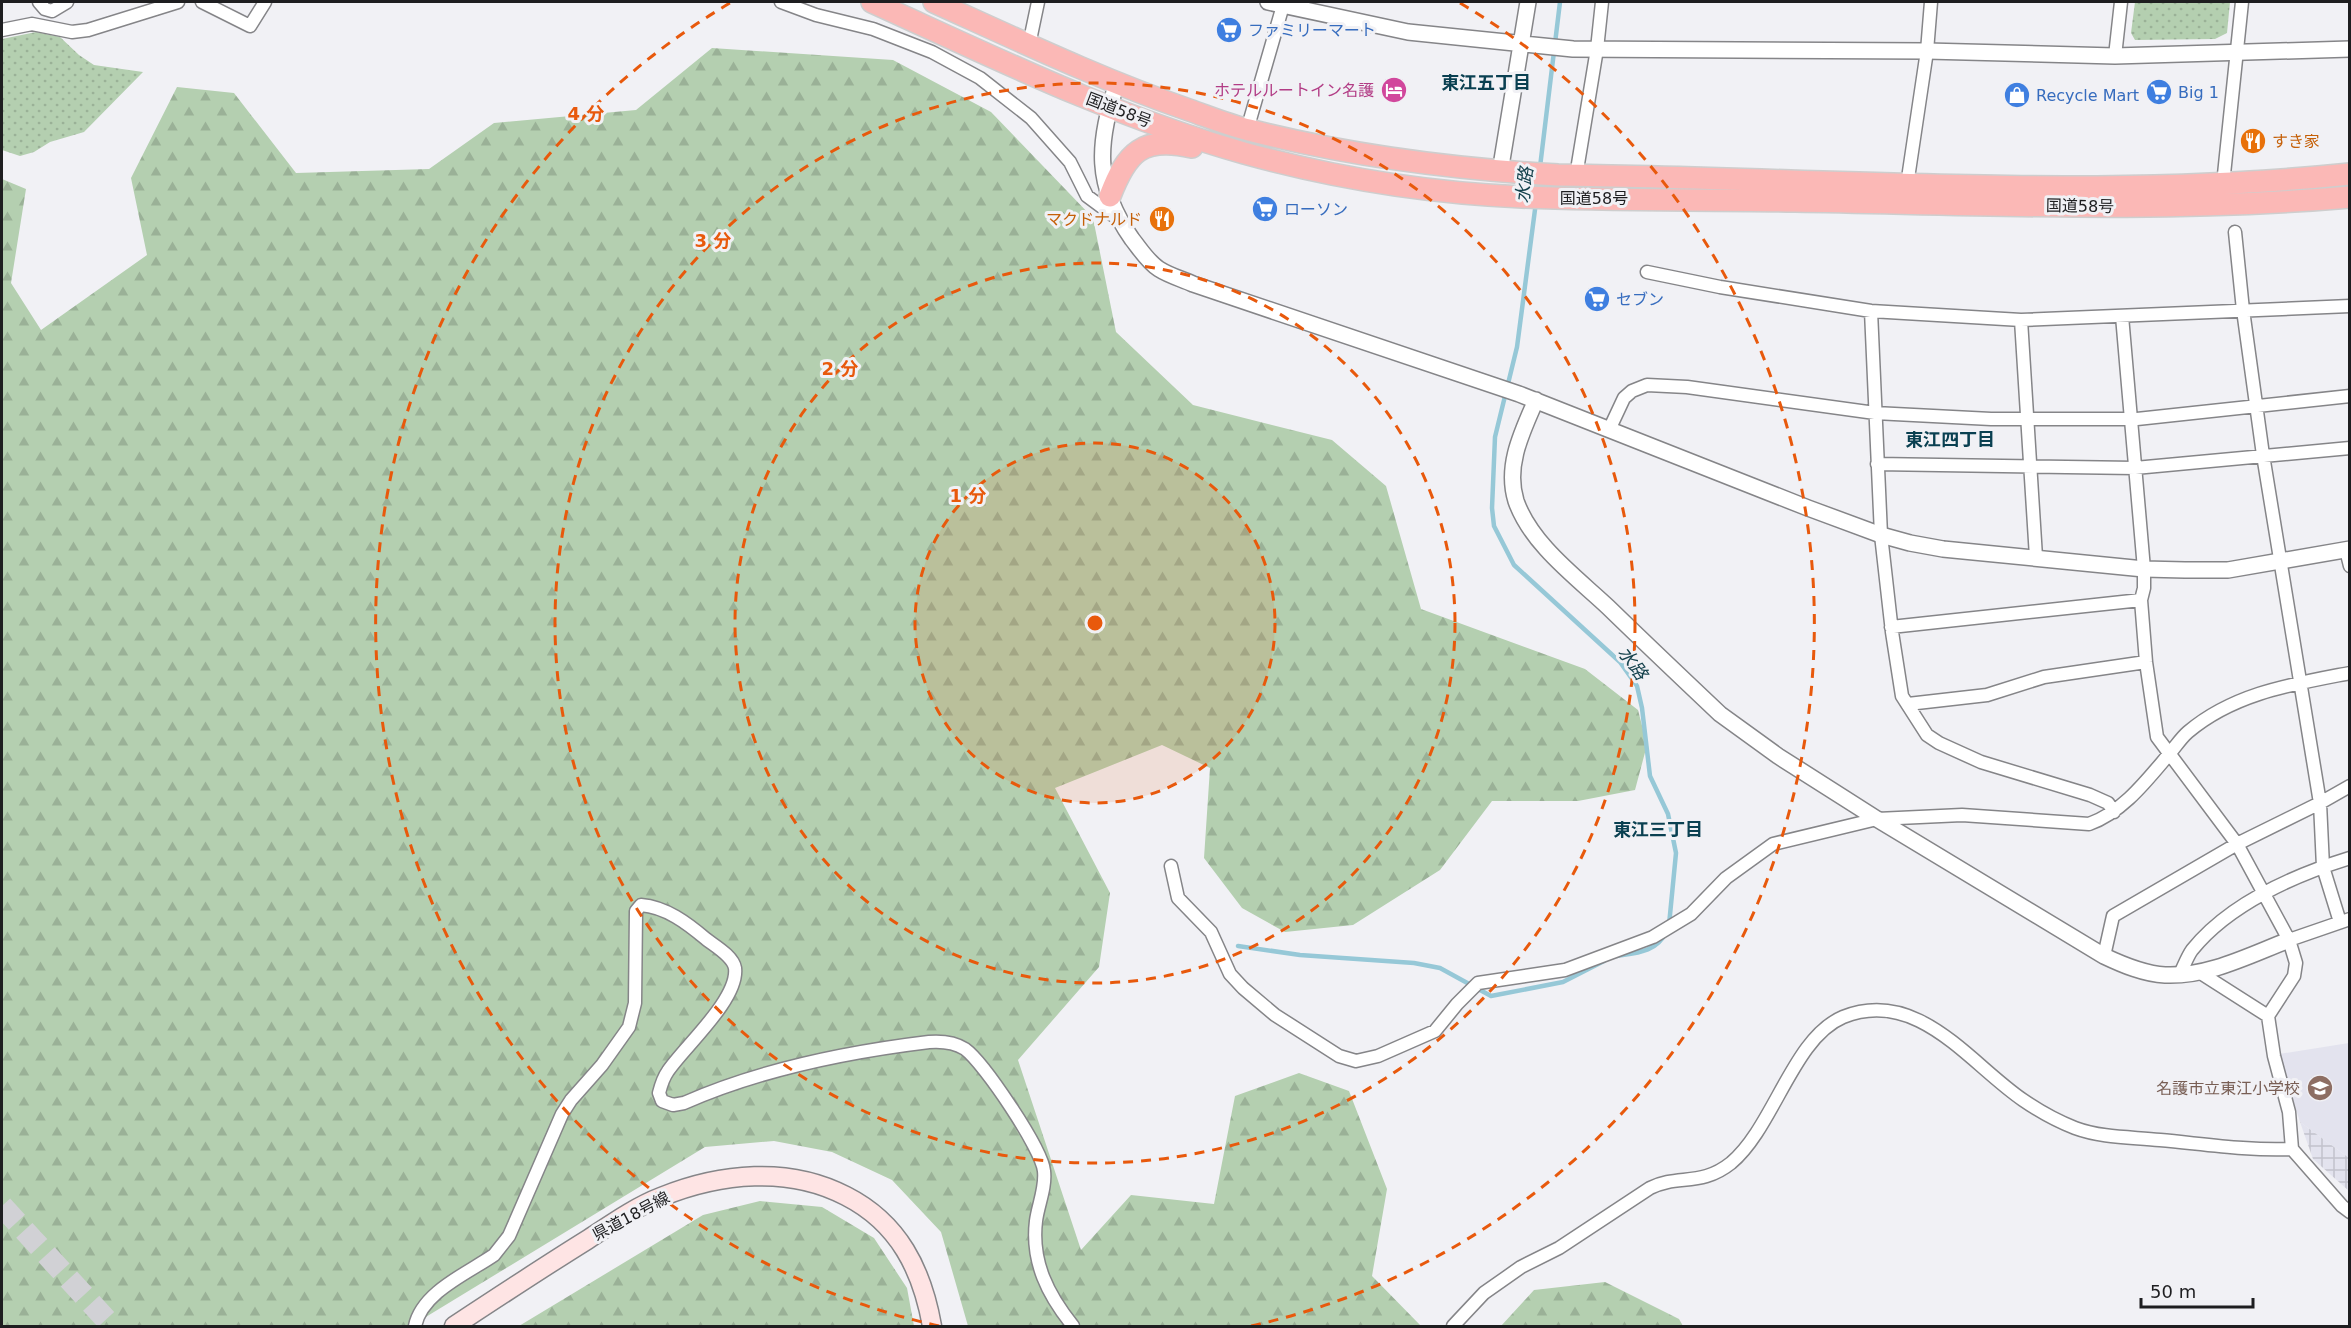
<svg xmlns="http://www.w3.org/2000/svg" width="2351" height="1328" font-family="'DejaVu Sans','Noto Sans JP',sans-serif">
<style>
.built{fill:#e3e3ee}
.industrial{fill:url(#industrial-grid)}
.forest{fill:url(#forest-firs)}
.park{fill:url(#park-dots)}
.lines{fill:none;stroke-linecap:round;stroke-linejoin:round}
.stream{stroke:#96c8d7;stroke-width:4.5}
.motorway-tunnel{stroke:#d1d1d5;stroke-width:22;stroke-dasharray:22 11;stroke-linecap:butt}
.minor-casing{stroke:#858588;stroke-width:15}
.tertiary-casing{stroke:#858588;stroke-width:18}
.secondary-casing{stroke:#858588;stroke-width:21}
.trunk-casing{stroke:#cecece;stroke-width:24}
.minor{stroke:#fff;stroke-width:12}
.tertiary{stroke:#fff;stroke-width:15}
.secondary{stroke:#fee4e4;stroke-width:18}
.trunk{stroke:#fbb8b6;stroke-width:21}
.ring{fill:none;stroke:#e8590c;stroke-width:3;stroke-dasharray:10 8}
.labels{text-anchor:middle;dominant-baseline:central;stroke-width:6;stroke-linejoin:round;paint-order:stroke}
.shop-label{font-size:16px;fill:#366cbe;stroke:#f1f1f5;text-anchor:start}
.hotel-label{font-size:16px;fill:#b23c85;stroke:#f1f1f5;text-anchor:end}
.street-label{font-size:16px;fill:#1e1e20;stroke:#f1f1f5}
.food-label{font-size:16px;fill:#c56008;stroke:#f1f1f5;text-anchor:start}
.education-label{font-size:16px;fill:#785e54;stroke:#f1f1f5;text-anchor:end}
.neighbourhood-label{font-size:18px;font-weight:bold;fill:#0a4051;stroke:#f1f1f5}
.water-label{font-size:18px;font-style:italic;fill:#14414c;stroke:#f1f1f5}
.centre{fill:#e8590c;stroke:#f1f1f5;stroke-width:3}
.ring-label{font-size:18px;text-anchor:middle;font-weight:bold;fill:#e8590c;stroke:#f1f1f5;stroke-width:6;stroke-linejoin:round;paint-order:stroke}
</style>
<defs>
<pattern id="industrial-grid" width="8" height="8" patternUnits="userSpaceOnUse" patternTransform="scale(1.5)"><rect width="8" height="8" fill="#e3e3ee"/><path d="M0 4h8M4 0v8" fill="none" stroke="#c2c2cc"/></pattern>
<pattern id="forest-firs" width="22" height="20" patternUnits="userSpaceOnUse" patternTransform="scale(1.5)"><rect width="22" height="20" fill="#b4cfb0"/><path d="M5 1l3.5 6h-7zM16 11l3.5 6h-7z" fill="#9ab197"/></pattern>
<pattern id="park-dots" width="8" height="8" patternUnits="userSpaceOnUse" patternTransform="scale(1.5)"><rect width="8" height="8" fill="#b4cfb0"/><path d="M2 2h.1M6 6h.1" fill="none" stroke="#9ab197" stroke-width="1.8" stroke-linecap="round"/></pattern>
</defs>
<rect width="100%" height="100%" fill="#f1f1f5"/>
<path class="built" d="M2349 1043V1158L2300 1122 2279 1054Z"/>
<path class="industrial" d="M2300 1122 2349 1158V1191L2313 1159Z"/>
<path class="forest" d="M712 48 893 60 991 112 1093 218 1116 332 1193 405 1332 440 1386 486 1421 609 1585 669 1638 710 1647 745 1635 790 1578 801H1492L1440 870 1353 925 1285 932 1242 908 1204 858 1210 768 1162 745 1055 788 1110 893 1099 967 1018 1060 1081 1250 1131 1195 1214 1204 1235 1096 1299 1073 1349 1091 1387 1189 1372 1276 1421 1326H968L941 1232 892 1180 832 1152 774 1141 705 1147 411 1326H2V179L26 189 11 283 41 330 147 255 131 178 177 87 234 93 296 173 429 169 494 123 636 110Z
M760 1201 822 1207 874 1238 907 1288 914 1326H519L703 1215Z
M1605 1282 1679 1319 1683 1326H1501L1534 1290Z"/>
<path class="park" d="M2135 2H2230L2227 33 2215 39 2135 40 2131 33Z
M36 32 60 37 79 55 94 65 143 72 84 132 50 142 34 152 20 156 2 150V39Z"/>
<g class="lines">
<path class="stream" d="M1540 167 1560 2
M1536 202 1517 347 1495 437 1492 508 1494 526 1514 565 1620 662 1637 686 1642 708 1650 776 1668 814 1676 853 1669 925
M1238 946 1300 955 1414 963 1440 968 1491 996 1563 982 1604 961
M1617 956C1636 953 1657 952 1666 932"/>
<path class="motorway-tunnel" d="M2 1206 112 1326"/>
<g class="minor-casing">
<path id="minor" d="M39 2 45 9 52 11 67 2
M202 2 250 26 265 2
M781 2 816 15 873 29 932 52 980 78 1031 118 1070 162 1087 196 1118 219
M2 30 32 24 72 32 88 30 178 2
M1029 45 1038 2
M2115 56 2121 2
M1247 130 1284 2
M1576 176 1597 49 1602 2
M2223 184 2242 2
M1907 185 1927 51 1931 2
M2235 232 2243 310 2263 455 2320 803 2323 867 2340 922
M1647 272 1720 287 1871 311 2021 320 2350 306
M1871 311 1881 535 1892 632 1902 696 1927 735 1939 743 1981 762 2090 795 2108 803 2114 812
M2122 316 2144 569V588L2141 600 2146 662 2157 737 2237 844 2289 940 2296 963 2294 976 2268 1016 2274 1056 2289 1112 2292 1149 2342 1206 2350 1212
M2021 320 2036 557
M1609 430 1624 398 1632 391 1647 385 1687 387 1875 413 1991 419H2137L2350 396
M1877 464 2135 468 2350 448
M2346 550 2350 566
M1891 627 2141 600
M1908 704 1987 695 2044 677 2146 662
M1171 866 1178 898 1211 932 1230 974 1243 988 1275 1015 1339 1056 1356 1061 1378 1056 1435 1031 1457 1004 1478 983 1565 970 1653 937 1691 914 1726 878 1773 844 1877 819 1962 815 2089 824C2123 812 2147 780 2170 753 2176 746 2181 738 2188 732 2234 693 2293 684 2350 673
M2289 940 2350 919
M2104 956 2113 916 2237 844 2320 803 2350 786
M2199 972 2268 1016
M2180 974C2184 966 2187 957 2192 950 2229 904 2295 875 2350 858
M415 1326C422 1292 468 1273 494 1255L509 1236 562 1114 571 1100 602 1065 629 1027 635 1003 636 911 641 905C666 907 687 923 706 939 715 946 733 956 735 968 739 999 684 1047 668 1071 663 1078 661 1085 659 1093L662 1101 673 1105 684 1103C761 1069 846 1052 929 1042 942 1041 954 1042 965 1049 984 1063 1042 1149 1044 1171 1046 1188 1038 1205 1036 1221 1031 1262 1048 1295 1073 1326
M1453 1326 1484 1293 1521 1267 1559 1248 1650 1188C1678 1174 1701 1187 1731 1163 1774 1127 1793 1038 1843 1017 1918 987 1970 1064 2023 1100 2039 1111 2057 1121 2075 1128 2102 1138 2132 1137 2160 1140 2204 1144 2248 1151 2292 1149"/>
</g>
<g class="tertiary-casing">
<path id="tertiary" d="M1268 2 1408 32 1573 49 1927 51 2115 56 2350 49
M1117 83C1097 143 1094 185 1132 239 1140 249 1148 262 1159 269 1170 276 1182 279 1193 284L1519 394 1808 508 1881 535 1910 543 1943 549 2144 569 2185 570H2228L2350 549
M1500 172 1528 2
M1536 400C1522 432 1505 466 1516 501 1531 544 1576 577 1608 607 1645 643 1683 679 1720 714L1778 756 1877 819 2104 956C2123 965 2144 974 2165 975 2208 977 2250 955 2289 940"/>
</g>
<g class="secondary-casing">
<path id="secondary" d="M454 1326C498 1297 542 1268 587 1240 610 1225 635 1207 661 1197 720 1173 789 1166 846 1196 899 1223 922 1270 932 1326"/>
</g>
<g class="trunk-casing">
<path id="trunk" d="M872 2C993 57 1115 117 1244 153 1334 178 1429 193 1522 197 1613 201 1704 199 1795 201 1980 204 2165 213 2350 197
M934 2C1018 40 1102 80 1189 110 1209 117 1228 125 1249 130 1350 156 1454 169 1558 175 1822 178 2086 201 2350 174
M1110 196C1127 152 1142 136 1192 147"/>
</g>
<use href="#minor" class="minor"/>
<use href="#tertiary" class="tertiary"/>
<use href="#secondary" class="secondary"/>
<use href="#trunk" class="trunk"/>
</g>
<circle cx="1095" cy="623" r="180" fill="#e8590c" fill-opacity=".12"/>
<g class="ring">
<circle cx="1095" cy="623" r="180"/>
<circle cx="1095" cy="623" r="360"/>
<circle cx="1095" cy="623" r="540"/>
<path d="M939 1326A720 720 0 0 1 730 3M1460 3A720 720 0 0 1 1251 1326"/>
</g>
<defs>
<g id="supermarket-disc" transform="scale(1.35)"><circle r="9.5" fill="#3f7fe0" stroke="#f1f1f5"/><path d="M-6-5.5h2.5l.6 2H6L4.5 2H-2.5L-4.4-4H-6ZM-1.5 3.2a1.3 1.3 0 1 0 .1 0ZM3 3.2a1.3 1.3 0 1 0 .1 0Z" fill="#fff"/></g>
<g id="hotel-disc" transform="scale(1.35)"><circle r="9.5" fill="#d1479c" stroke="#f1f1f5"/><path d="M-6-4.5h1.5V1H6V5H4.5V3h-9V5H-6ZM-4 0a1.8 1.8 0 1 1 3.6 0ZM.5 0V-2.5h3Q6-2.5 6 0Z" fill="#fff"/></g>
<g id="shop-disc" transform="scale(1.35)"><circle r="9.5" fill="#3f7fe0" stroke="#f1f1f5"/><path d="M-5-2.5h2.3a2.7 3.5 0 0 1 5.4 0H5L5.5 6h-11ZM-1.5-2.5h3a1.5 2.3 0 0 0-3 0Z" fill="#fff"/></g>
<g id="restaurant-disc" transform="scale(1.35)"><circle r="9.5" fill="#e8710a" stroke="#f1f1f5"/><path d="M-5-6h1v4h1v-4h1v4h1v-4h1v5L-1.5 .5V6h-2V.5L-5-1ZM5-6V6H3V1.5H1.5Q1.5-4 5-6Z" fill="#fff"/></g>
<g id="school-disc" transform="scale(1.35)"><circle r="9.5" fill="#8d6e63" stroke="#f1f1f5"/><path d="M0-5L7-2L0 1L-7-2ZM-4 1L0 2.5L4 1V4Q0 6-4 4Z" fill="#fff"/></g>
</defs>
<g fill-rule="evenodd">
<use href="#supermarket-disc" x="1229" y="30"/>
<use href="#hotel-disc" x="1394" y="90"/>
<use href="#supermarket-disc" x="2159" y="92"/>
<use href="#shop-disc" x="2017" y="95"/>
<use href="#restaurant-disc" x="2253" y="141"/>
<use href="#supermarket-disc" x="1265" y="209"/>
<use href="#restaurant-disc" x="1162" y="219"/>
<use href="#supermarket-disc" x="1597" y="299"/>
<use href="#school-disc" x="2320" y="1088"/>
</g>
<g class="labels">
<g class="shop-label">
<text x="1248" y="30">ファミリーマート</text>
<text x="2178" y="92">Big 1</text>
<text x="2036" y="95">Recycle Mart</text>
<text x="1284" y="209">ローソン</text>
<text x="1616" y="299">セブン</text>
</g>
<g class="hotel-label">
<text x="1374" y="90">ホテルルートイン名護</text>
</g>
<g class="street-label">
<text transform="translate(1119 110) rotate(21)">国道58号</text>
<text x="1594" y="198">国道58号</text>
<text transform="translate(2080 206) rotate(1)">国道58号</text>
<text transform="translate(631 1216) rotate(-28)">県道18号線</text>
</g>
<g class="food-label">
<text x="2272" y="141">すき家</text>
<text x="1142" y="219" text-anchor="end">マクドナルド</text>
</g>
<g class="education-label">
<text x="2300" y="1088">名護市立東江小学校</text>
</g>
<g class="neighbourhood-label">
<text x="1486" y="82">東江五丁目</text>
<text x="1950" y="439">東江四丁目</text>
<text x="1658" y="829">東江三丁目</text>
</g>
<g class="water-label">
<text transform="translate(1524 185) rotate(-83)">水路</text>
<text transform="translate(1633 663) rotate(54)">水路</text>
</g>
</g>
<circle cx="1095" cy="623" r="9" class="centre"/>
<g class="ring-label">
<text x="586" y="120">4 分</text>
<text x="713" y="247">3 分</text>
<text x="840" y="375">2 分</text>
<text x="968" y="502">1 分</text>
</g>
<rect width="2351" height="1328" fill="none" stroke="#1e1e20" stroke-width="6"/>
<path d="M2141 1298v9h112v-9" fill="none" stroke="#1e1e20" stroke-width="3"/>
<text x="2150" y="1298" font-size="18" fill="#1e1e20" stroke="#f1f1f5" stroke-width="4.5" paint-order="stroke">50 m</text>
</svg>
